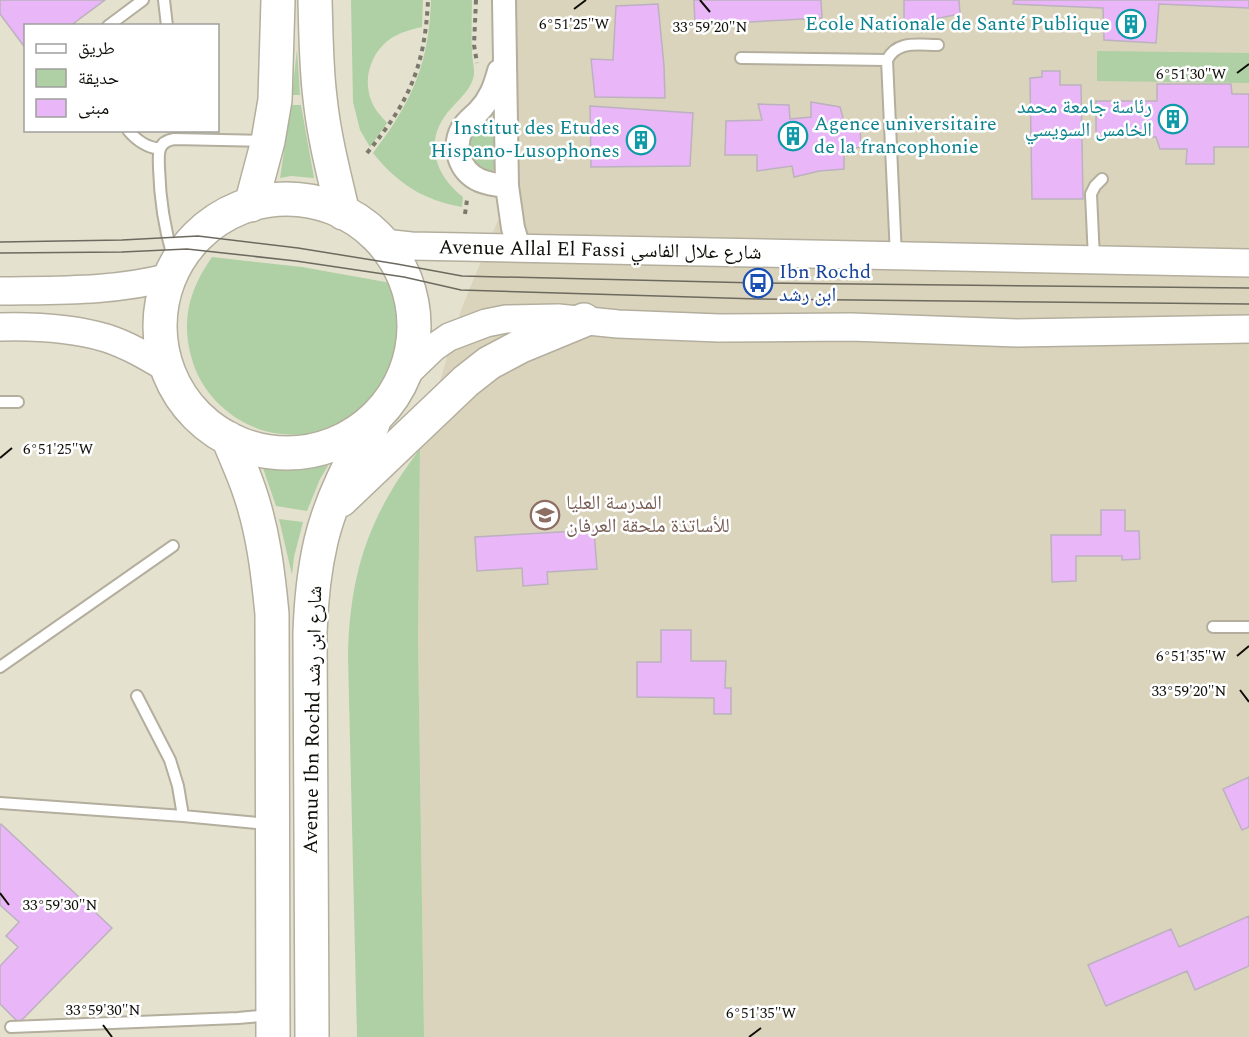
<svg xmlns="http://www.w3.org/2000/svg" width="1249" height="1037" font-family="Spectral,'Noto Naskh Arabic',serif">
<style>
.built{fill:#dbd4bc}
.green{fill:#aed0a4}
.building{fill:#e9b6f7;stroke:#bcb1bf;stroke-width:1.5}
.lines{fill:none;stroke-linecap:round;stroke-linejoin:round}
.service-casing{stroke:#b3ae9d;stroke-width:14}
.minor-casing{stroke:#b3ae9d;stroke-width:26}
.tertiary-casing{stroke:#b3ae9d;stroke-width:30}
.primary-casing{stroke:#b3ae9d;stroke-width:36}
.path{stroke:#7b796d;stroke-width:4;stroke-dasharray:4.5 4.5;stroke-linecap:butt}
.service{stroke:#fff;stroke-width:10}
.minor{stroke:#fff;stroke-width:22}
.tertiary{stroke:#fff;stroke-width:27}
.primary{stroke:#fff;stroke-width:33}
.tram{stroke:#6c6a5f;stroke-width:1.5}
.ticks{fill:none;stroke:#0f0e08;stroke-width:2}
.labels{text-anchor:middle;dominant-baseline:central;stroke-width:5;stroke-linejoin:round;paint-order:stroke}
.culture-label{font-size:20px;fill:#0d838f;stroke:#fff;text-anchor:end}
.street-label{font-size:20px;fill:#0f0e08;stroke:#fff}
.transit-label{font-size:20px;fill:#164399;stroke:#fff;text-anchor:start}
.education-label{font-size:20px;fill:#785e54;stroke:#fff;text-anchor:start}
.ticks-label{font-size:15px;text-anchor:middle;fill:#0f0e08;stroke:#fff;stroke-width:5;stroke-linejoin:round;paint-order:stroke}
</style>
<rect width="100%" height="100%" fill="#e5e1cf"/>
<path class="built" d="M507 0H1249V1037H424L418 638 420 449 461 310 505 203Z"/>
<path class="green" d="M351 0H423L422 27C413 29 404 31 395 36 373 48 362 76 371 100 374 109 381 116 387 123L370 147 360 130 353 102Z
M431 0H472C472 17 471 34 472 51 472 61 476 70 473 79 469 93 453 104 445 116 424 145 437 177 463 197L462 207C423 200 398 184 373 153 412 102 429 64 431 0Z
M297 49 300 95H292Z
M1097 51 1249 53V83L1097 81Z
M291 105H301L314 178 291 176 280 178Z
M484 120C490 119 494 121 495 127L494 169 492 173 488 175C484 172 476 168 473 163 462 146 473 132 484 120Z
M212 257 302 267 391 283C398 302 403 322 400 342 390 405 333 446 269 432 252 428 235 419 221 406 207 393 196 376 191 356 181 319 190 288 212 257Z
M420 449 418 638 424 1037H357L348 655C350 572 369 515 420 449Z
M329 464 320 479 307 511 276 506 263 468C286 472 306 470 329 464Z
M279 519 303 522 294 557 292 575Z"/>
<path class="building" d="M0 0H105L70 26H26V49L0 14Z
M694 0H821L822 18 695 25Z
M904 0H959L960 14 904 25Z
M1014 0H1249V8L1159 4 1156 43 1104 40 1103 8 1013 4Z
M658 4 664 66 665 98 595 97 591 59 613 60 616 6Z
M1042 71H1060V85H1081L1083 199H1032L1030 78 1042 77Z
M1157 84H1231L1232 94H1249V147H1214V164H1186L1187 149H1160L1156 137H1096V101H1157Z
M811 102 840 107 845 125 860 123 861 147 844 150V169L819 171 794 177 792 166 757 171V155H725L726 121 762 120 758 104 789 105 790 119 811 117Z
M590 106 693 113 690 166 591 167Z
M1101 510H1125V531H1139L1140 559 1122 560V556H1076V581L1052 582 1051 535H1101Z
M594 530 597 569 547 572 548 584 523 586 522 568 477 571 475 537Z
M661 630H691V661H726L725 688H731V714H714V698L637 697V662H661Z
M1249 777V827L1242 830 1223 789Z
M1 824 112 928 19 1023 0 1004V966L18 947 6 936 19 922 0 905V825Z
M1249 916V966L1195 990 1187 971 1106 1006 1088 965 1171 929 1179 947Z"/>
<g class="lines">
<g class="service-casing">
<path id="service" d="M164 0 167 26
M108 26 143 0
M741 58 887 60
M128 130C137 141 146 147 160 149
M896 256 887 60C897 40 918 45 938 45
M1094 259 1091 194 1095 186 1102 179
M176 266C165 234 160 202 159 168 159 163 158 155 160 149 162 143 168 140 174 139L264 141
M0 402H18
M1213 627H1249
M0 667 173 546
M137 696 170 760 178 786 183 816
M0 803 183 816 268 824
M11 1027 238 1018 271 1015"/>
</g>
<g class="minor-casing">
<path id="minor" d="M504 0 507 186 513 228 519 248
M499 71C495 86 490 100 478 112 473 117 466 122 462 129 452 148 460 171 479 180 488 184 497 185 507 186"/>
</g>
<g class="tertiary-casing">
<path id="tertiary" d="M383 243 411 246 463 247 1249 263
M0 291C59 290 112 292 170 277
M0 327C35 326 72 328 106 338 128 345 148 357 168 369
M404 376 433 348 449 337 486 323 506 319 558 318 618 324 719 328 851 327 1017 333 1249 329"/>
</g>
<g class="primary-casing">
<path id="primary" d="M315 0C316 33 316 66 320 98 324 137 334 175 343 213
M160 326a127 127 0 1 1 254 0a127 127 0 1 1-254 0Z
M251 205 268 141 275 100 278 0
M228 438C235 455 243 472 249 490 263 530 268 572 272 614L273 1037
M341 500 466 381 489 363 521 346 584 320
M312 1037 310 633C311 602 314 571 321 541 331 499 351 461 373 424"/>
</g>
<path class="path" d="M476 0 474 45 477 63
M367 153C409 102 425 67 428 0
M465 214 467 200"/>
<use href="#service" class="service"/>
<use href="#minor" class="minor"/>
<use href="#tertiary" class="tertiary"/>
<use href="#primary" class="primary"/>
<path class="tram" d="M0 242 122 240 198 236 298 248 397 264 462 276 758 283 1249 288
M0 253 122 252 187 249 296 261 404 277 461 290 758 299 1249 304"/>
</g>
<path class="ticks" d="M700 0 710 12M574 9 586 0M1237 73 1249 64M0 458 12 448M1237 656 1249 646M1240 690 1249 702M0 893 9 905M103 1025 112 1037M749 1037 761 1028"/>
<defs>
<g id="building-ring" transform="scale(1.5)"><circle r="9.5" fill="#fff" stroke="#0f9aa8" stroke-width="1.5"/><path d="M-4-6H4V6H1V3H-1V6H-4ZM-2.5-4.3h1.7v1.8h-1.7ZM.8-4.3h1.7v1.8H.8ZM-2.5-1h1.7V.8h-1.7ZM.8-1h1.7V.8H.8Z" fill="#0f9aa8"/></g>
<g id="bus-ring" transform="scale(1.5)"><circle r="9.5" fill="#fff" stroke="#1a4fb4" stroke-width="1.5"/><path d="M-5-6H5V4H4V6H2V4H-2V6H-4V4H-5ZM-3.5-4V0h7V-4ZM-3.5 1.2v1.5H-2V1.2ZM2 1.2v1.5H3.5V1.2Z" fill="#1a4fb4"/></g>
<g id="university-ring" transform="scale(1.5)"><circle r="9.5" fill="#fff" stroke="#8d6e63" stroke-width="1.5"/><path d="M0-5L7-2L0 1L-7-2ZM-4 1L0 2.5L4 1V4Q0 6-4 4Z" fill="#8d6e63"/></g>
</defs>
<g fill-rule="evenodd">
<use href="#building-ring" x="1131" y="24"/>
<use href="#building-ring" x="1173" y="119"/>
<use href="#building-ring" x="793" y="136"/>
<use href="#building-ring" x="641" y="140"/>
<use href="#bus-ring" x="758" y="283"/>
<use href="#university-ring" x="545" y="515"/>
</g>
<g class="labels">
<g class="culture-label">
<text x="1110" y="24">Ecole Nationale de Santé Publique</text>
<text x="1152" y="107">رئاسة جامعة محمد<tspan x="1152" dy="23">الخامس السويسي</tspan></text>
<text x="814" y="124" text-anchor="start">Agence universitaire<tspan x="814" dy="23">de la francophonie</tspan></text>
<text x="620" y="128">Institut des Etudes<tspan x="620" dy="23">Hispano-Lusophones</tspan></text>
</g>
<g class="street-label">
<text transform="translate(600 250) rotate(1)">Avenue Allal El Fassi شارع علال الفاسي</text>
<text transform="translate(313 720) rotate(-89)">Avenue Ibn Rochd شارع ابن رشد</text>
</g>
<g class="transit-label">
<text x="779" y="272">Ibn Rochd<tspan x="779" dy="23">ابن رشد</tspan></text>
</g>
<g class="education-label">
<text x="566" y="503">المدرسة العليا<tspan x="566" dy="23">للأساتذة ملحقة العرفان</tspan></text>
</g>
</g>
<g class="ticks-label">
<text x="574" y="29">6°51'25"W</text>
<text x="710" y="32">33°59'20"N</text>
<text x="1191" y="79">6°51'30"W</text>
<text x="58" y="454">6°51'25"W</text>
<text x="1191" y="661">6°51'35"W</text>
<text x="1189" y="696">33°59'20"N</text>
<text x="60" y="910">33°59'30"N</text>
<text x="103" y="1015">33°59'30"N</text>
<text x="761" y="1018">6°51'35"W</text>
</g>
<rect x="24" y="24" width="195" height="108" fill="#ffffff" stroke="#9f9f9c" stroke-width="1.5"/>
<rect x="36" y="44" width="30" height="9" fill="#ffffff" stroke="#9f9f9c" stroke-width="1.5"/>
<text x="78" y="54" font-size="18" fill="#0f0e08">طريق</text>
<rect x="36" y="69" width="30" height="18" fill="#aed0a4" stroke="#9f9f9c" stroke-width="1.5"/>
<text x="78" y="84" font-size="18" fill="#0f0e08">حديقة</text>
<rect x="36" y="99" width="30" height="18" fill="#e9b6f7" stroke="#9f9f9c" stroke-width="1.5"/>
<text x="78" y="114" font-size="18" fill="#0f0e08">مبنى</text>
</svg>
